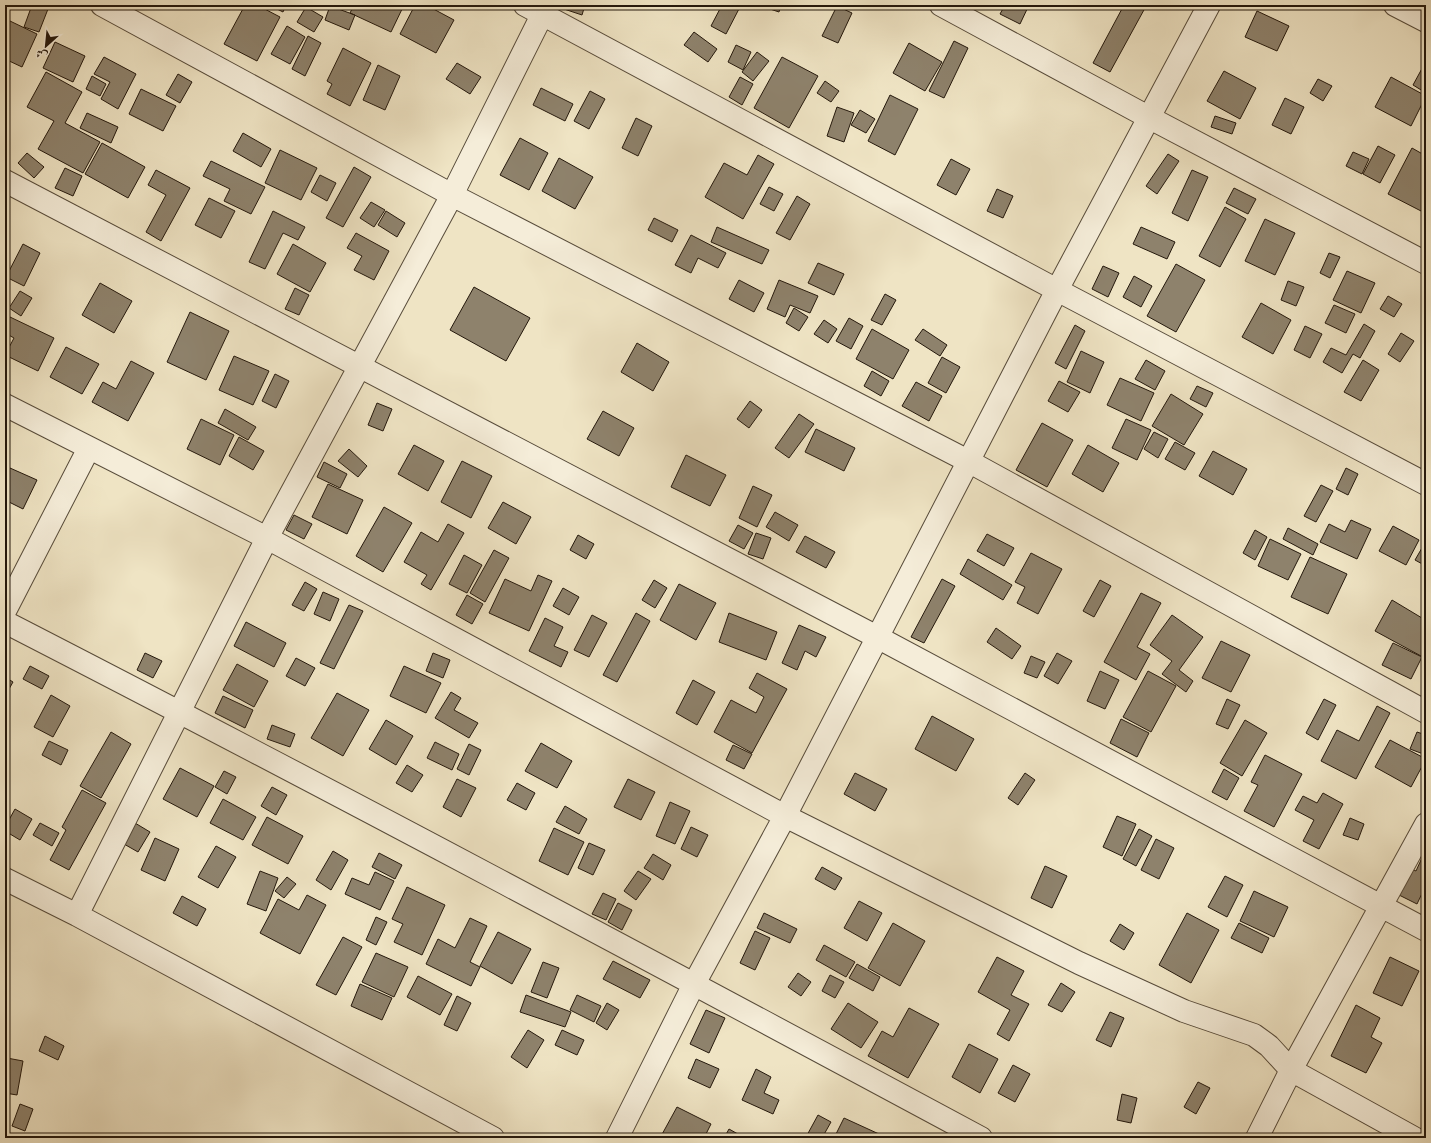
<svg xmlns="http://www.w3.org/2000/svg" width="1431" height="1143" font-family="Alegreya,Amiri,serif">
<style>
.building{fill:#8e826c;stroke:#24180c}
.lines{fill:none;stroke-linecap:round;stroke-linejoin:round}
.minor-casing{stroke:#574b3a;stroke-width:24}
.minor{stroke:#f5edd9;stroke-width:22}
</style>
<rect width="100%" height="100%" fill="#efe4c4"/>
<filter id="stains"><feTurbulence type="fractalNoise" baseFrequency=".005" numOctaves="4"/><feColorMatrix values="0 0 0 0 .2 0 0 0 0 .09 0 0 0 0 .02 0 0 0 .5 -.17"/></filter>
<radialGradient id="worn" r=".72"><stop offset=".6" stop-color="#630" stop-opacity="0"/><stop offset="1" stop-color="#630" stop-opacity=".3"/></radialGradient>
<path class="building" d="M32 5 48 9 39 32 24 27Z
M245 5H257L280 17 257 61 224 44Z
M269 5H286L283 12Z
M354 5H404L391 32 350 13Z
M415 5H426L454 20 436 53 400 34Z
M552 5H585L582 15Z
M722 5H741L726 34 711 26Z
M765 5H781L779 12 764 7Z
M1005 5H1029L1020 24 1000 14Z
M1124 5H1139L1145 8 1110 72 1093 63Z
M330 6 355 15 349 30 325 20Z
M837 6 852 13 838 43 822 36Z
M306 7 323 17 314 32 297 22Z
M1257 11 1289 26 1277 51 1245 37Z
M10 21 37 34 22 67 5 59V32Z
M287 26 305 37 290 64 271 54Z
M694 32 717 49 708 62 684 45Z
M308 36 321 43 305 76 292 69Z
M954 41 968 48 944 98 929 91Z
M55 42 85 56 73 82 43 68Z
M909 43 942 62 925 91 893 73Z
M736 45 751 52 743 70 728 62Z
M343 48 371 63 350 106 327 94 332 84 327 81Z
M757 52 769 61 753 81 742 72Z
M104 57 136 74 118 109 101 99 110 82 94 74Z
M782 57 818 76 789 128 754 108Z
M457 63 481 77 470 94 446 79Z
M1425 63H1426V93L1413 85Z
M378 65 400 76 385 110 363 100Z
M1224 71 1256 88 1240 119 1207 101Z
M46 72 82 92 65 123 100 142 83 173 38 149 54 121 27 107Z
M178 74 192 82 180 103 166 95Z
M92 76 106 84 100 96 86 89Z
M740 77 753 84 742 105 729 97Z
M1391 77 1426 96 1411 126 1375 107Z
M1318 79 1332 86 1323 101 1310 93Z
M825 81 839 91 831 102 817 93Z
M541 88 573 104 565 121 533 105Z
M141 89 176 106 163 131 129 114Z
M590 91 605 99 589 129 574 121Z
M890 95 918 109 895 155 868 141Z
M1285 98 1304 107 1291 134 1272 125Z
M837 107 854 113 844 142 827 136Z
M860 110 875 119 866 133 851 125Z
M87 113 118 127 111 143 80 128Z
M1215 116 1236 123 1232 134 1211 127Z
M636 118 652 126 638 156 622 148Z
M243 133 271 149 261 167 233 151Z
M520 138 548 153 529 190 500 175Z
M102 143 145 167 128 198 85 174Z
M1378 146 1395 155 1380 183 1363 174Z
M1412 148 1426 156V201L1421 211 1388 194Z
M280 150 317 168 301 200 265 183Z
M1353 152 1369 159 1362 174 1346 166Z
M27 153 44 167 34 178 18 163Z
M1168 154 1179 161 1157 194 1146 186Z
M758 155 774 164 743 219 705 197 724 163 747 175Z
M559 158 593 177 575 209 542 191Z
M951 159 970 169 956 195 937 185Z
M211 161 265 187 251 214 224 201 230 189 203 176Z
M354 167 371 177 343 227 326 218Z
M65 168 82 176 73 196 55 188Z
M156 170 190 188 161 241 146 232 166 195 148 185Z
M1192 170 1208 177 1188 221 1172 213Z
M320 175 336 183 327 201 311 192Z
M769 187 783 194 774 211 760 204Z
M1234 188 1256 199 1248 214 1226 203Z
M997 189 1013 196 1003 218 987 211Z
M797 196 810 204 790 240 776 233Z
M209 198 235 211 221 238 195 225Z
M371 202 385 210 374 227 360 218Z
M1225 207 1246 219 1220 267 1199 256Z
M273 211 305 227 298 240 283 233 265 269 249 262Z
M386 211 405 223 397 237 378 225Z
M654 218 678 230 672 242 648 230Z
M1265 219 1295 233 1275 275 1245 261Z
M717 227 769 250 762 264 711 242Z
M1141 227 1175 242 1167 259 1133 244Z
M356 233 389 251 374 280 354 270 362 256 347 248Z
M691 235 726 253 718 268 698 258 691 273 675 265Z
M23 244 40 253 24 286 6 277Z
M293 244 326 263 310 292 277 274Z
M1329 253 1340 257 1330 278 1320 273Z
M818 263 844 274 834 295 808 283Z
M1176 264 1205 280 1176 332 1147 316Z
M1103 266 1119 273 1108 297 1092 289Z
M1347 271 1375 283 1361 313 1333 300Z
M1134 276 1152 286 1141 307 1123 297Z
M739 280 764 293 754 312 729 299Z
M779 280 818 296 810 313 790 305 785 317 767 309Z
M1288 281 1304 287 1296 306 1281 300Z
M100 283 132 301 114 333 82 315Z
M474 287 530 318 506 361 450 330Z
M295 288 309 295 299 315 285 309Z
M20 291 32 298 21 316 9 308Z
M885 294 896 300 882 325 871 320Z
M1388 296 1402 304 1394 317 1380 309Z
M1261 303 1291 320 1273 354 1242 337Z
M1334 305 1355 314 1346 333 1325 323Z
M794 308 808 317 799 331 786 323Z
M190 312 229 331 206 380 167 362Z
M10 317 54 338 38 371 5 355 14 338 5 333V328Z
M849 318 863 326 851 349 836 341Z
M824 320 837 329 828 343 814 334Z
M1364 324 1375 331 1360 358 1353 354 1342 373 1323 362 1331 348 1346 355Z
M1075 325 1085 331 1066 369 1055 363Z
M1305 326 1322 334 1310 358 1294 350Z
M872 329 909 350 893 379 856 359Z
M923 329 947 345 940 356 915 340Z
M1401 333 1414 341 1400 362 1388 354Z
M637 343 669 362 653 391 621 372Z
M66 347 99 364 82 394 50 377Z
M1081 351 1104 362 1090 393 1067 382Z
M234 356 269 371 253 405 219 390Z
M942 357 960 367 946 393 928 383Z
M1146 360 1165 371 1155 390 1135 379Z
M1363 360 1379 370 1361 401 1344 392Z
M131 361 154 373 128 421 92 402 103 382 116 389Z
M872 371 889 381 881 396 864 386Z
M275 374 289 381 276 408 262 401Z
M1120 378 1154 393 1141 421 1107 405Z
M1059 381 1080 392 1068 412 1048 401Z
M916 382 942 396 929 421 902 406Z
M1197 386 1213 393 1206 407 1190 399Z
M1171 394 1203 414 1184 445 1152 426Z
M750 401 762 410 749 428 737 419Z
M377 403 392 409 383 431 368 425Z
M225 409 256 427 248 440 218 423Z
M603 411 634 428 619 456 587 439Z
M799 414 814 424 789 458 775 448Z
M201 419 234 435 220 465 187 449Z
M1126 419 1151 430 1137 460 1112 448Z
M1042 423 1073 440 1047 487 1016 470Z
M816 429 855 448 844 471 805 452Z
M1154 432 1168 439 1158 458 1144 449Z
M239 437 264 451 253 470 229 456Z
M1175 442 1195 453 1185 470 1165 459Z
M414 445 444 461 428 491 398 474Z
M1088 445 1119 463 1103 492 1072 474Z
M349 449 367 466 358 477 338 461Z
M1213 451 1247 469 1233 495 1199 476Z
M686 455 726 475 710 506 671 487Z
M462 461 492 476 471 518 441 502Z
M324 462 347 474 340 488 317 477Z
M10 468 37 480 23 509 5 500V479Z
M1346 468 1358 474 1348 495 1336 489Z
M328 484 363 500 347 534 312 517Z
M1321 485 1333 491 1316 522 1304 516Z
M753 486 772 495 757 527 739 518Z
M503 502 531 517 516 544 488 528Z
M384 507 412 523 383 572 356 556Z
M775 512 798 525 789 541 766 527Z
M294 515 312 524 304 539 286 530Z
M1351 520 1371 529 1357 559 1320 542 1329 524 1345 532Z
M448 524 464 533 431 590 421 584 427 575 404 562 421 532 438 542Z
M738 525 753 533 744 549 729 541Z
M1393 526 1419 540 1406 565 1379 551Z
M1288 528 1318 544 1313 555 1283 539Z
M1255 530 1267 537 1255 560 1243 553Z
M756 533 771 538 763 559 748 554Z
M987 534 1014 548 1004 566 977 551Z
M578 535 594 544 586 559 570 550Z
M805 536 835 552 826 568 796 552Z
M1270 539 1301 554 1288 580 1258 566Z
M1426 541V566L1415 560Z
M494 550 509 558 485 602 470 593Z
M1031 553 1062 569 1038 614 1017 603 1025 587 1015 582Z
M464 555 482 565 467 593 449 584Z
M1310 557 1347 574 1328 614 1291 597Z
M968 559 1012 585 1003 600 960 574Z
M538 575 552 581 529 631 489 613 505 579 531 591Z
M942 579 955 586 924 643 911 637Z
M654 580 667 588 655 608 642 600Z
M1100 580 1111 586 1094 617 1083 611Z
M305 582 317 589 304 611 292 605Z
M679 584 716 603 696 640 660 620Z
M563 588 579 597 569 615 553 606Z
M323 592 339 599 330 621 314 614Z
M1141 593 1161 603 1137 647 1150 654 1136 680 1104 662Z
M467 595 483 604 472 624 456 615Z
M1392 600 1422 618 1426 611V647L1421 656 1375 631Z
M349 605 363 611 334 669 320 663Z
M636 613 650 621 617 682 603 675Z
M729 613 777 632 766 660 719 642Z
M592 615 607 623 589 657 574 650Z
M1172 615 1203 637 1179 670 1193 681 1186 692 1162 674 1172 661 1150 645Z
M545 618 563 627 554 646 568 652 561 667 529 651Z
M246 622 286 643 274 667 234 646Z
M799 625 826 637 816 657 805 651 797 670 782 663Z
M996 628 1021 646 1012 659 987 642Z
M1221 641 1250 655 1231 692 1202 678Z
M1393 643 1422 657 1411 679 1382 665Z
M145 653 162 661 153 678 137 670Z
M433 653 450 660 443 678 426 671Z
M1057 653 1072 661 1058 684 1044 676Z
M1031 656 1045 662 1037 678 1024 673Z
M296 658 315 668 305 686 286 676Z
M237 664 268 681 254 707 223 690Z
M30 666 49 676 42 689 23 679Z
M404 666 441 683 426 713 390 696Z
M1100 671 1119 680 1105 709 1087 701Z
M1148 671 1176 686 1151 732 1123 717Z
M757 673 787 689 752 753 714 732 731 700 756 713 764 697 749 688Z
M5 677 13 682 5 696Z
M693 680 715 692 697 725 676 713Z
M451 692 461 698 454 710 478 723 469 738 435 718Z
M337 693 369 710 343 756 311 738Z
M51 695 70 706 53 737 34 727Z
M223 696 253 710 245 728 215 713Z
M1227 699 1240 705 1228 729 1216 724Z
M1324 699 1336 705 1318 740 1306 733Z
M1377 706 1390 713 1356 779 1321 761 1337 730 1359 741Z
M932 716 974 739 956 771 915 749Z
M1121 719 1149 733 1137 757 1110 743Z
M386 720 413 736 396 765 369 749Z
M1245 720 1267 733 1242 776 1220 763Z
M272 725 295 734 290 747 267 739Z
M111 732 131 744 101 798 80 786Z
M1417 732 1426 735V755L1410 749Z
M1390 740 1426 759 1411 787 1375 767Z
M49 741 68 750 61 765 42 755Z
M435 742 459 754 452 770 427 758Z
M541 743 572 761 557 788 525 771Z
M469 744 481 750 469 775 457 769Z
M733 745 752 754 744 769 726 760Z
M1265 755 1302 774 1274 827 1244 811 1258 785 1251 782Z
M407 765 423 775 412 792 396 783Z
M180 768 214 786 197 817 163 799Z
M1224 769 1239 778 1227 800 1212 792Z
M224 771 236 777 227 794 215 787Z
M855 773 887 789 875 811 844 794Z
M1025 773 1035 780 1018 805 1008 798Z
M457 779 476 788 461 817 443 807Z
M628 779 655 792 641 820 614 807Z
M517 783 535 793 526 810 507 800Z
M272 787 287 795 276 815 261 806Z
M82 790 106 803 69 870 50 860 66 830 62 827Z
M1323 793 1343 804 1319 849 1303 841 1314 820 1295 810 1303 796 1317 803Z
M223 799 256 817 243 840 210 823Z
M670 802 690 811 675 844 656 836Z
M565 806 587 819 579 834 556 822Z
M15 809 32 819 20 840 5 831V827Z
M1117 816 1136 824 1122 856 1103 847Z
M267 817 303 836 288 864 252 845Z
M1350 818 1364 824 1358 840 1343 835Z
M40 823 59 833 52 846 33 835Z
M135 823 150 832 138 852 124 844Z
M691 827 708 835 697 857 681 849Z
M554 828 584 842 568 875 539 861Z
M1139 829 1152 836 1136 866 1123 859Z
M155 838 179 849 165 881 141 870Z
M1156 839 1174 848 1159 879 1141 870Z
M589 843 605 850 593 875 578 868Z
M216 846 236 857 218 888 198 877Z
M1426 849V885L1417 904 1391 891 1403 865 1416 871Z
M333 851 348 860 331 890 316 880Z
M379 853 402 865 395 879 372 867Z
M653 854 671 865 663 880 644 868Z
M1045 866 1067 876 1052 908 1031 898Z
M822 867 842 878 835 890 815 879Z
M260 871 278 878 266 911 247 904Z
M638 871 651 879 636 900 624 891Z
M375 872 394 881 380 910 345 894 352 878 369 885Z
M1225 876 1243 885 1227 917 1208 907Z
M287 877 296 884 284 898 275 891Z
M407 887 445 905 422 955 394 942 403 924 392 919Z
M1254 891 1288 907 1274 937 1240 921Z
M603 893 616 899 606 920 592 914Z
M307 895 326 905 300 954 260 933 278 899 299 910Z
M182 896 206 909 197 926 173 913Z
M859 901 882 913 867 941 844 928Z
M618 903 632 910 622 930 608 922Z
M764 913 797 929 790 943 757 928Z
M1187 913 1219 930 1191 983 1159 965Z
M376 917 387 922 376 945 366 940Z
M470 918 487 926 470 962 480 967 471 986 426 964 438 939 455 948Z
M893 923 925 941 900 986 868 968Z
M1239 923 1269 938 1262 953 1231 938Z
M1120 924 1134 933 1124 950 1110 941Z
M755 931 770 938 755 970 740 963Z
M498 932 531 949 512 984 480 966Z
M343 937 362 947 336 995 316 985Z
M824 945 855 962 846 977 816 960Z
M376 953 408 967 394 997 362 982Z
M997 957 1024 971 1011 995 1029 1004 1009 1041 997 1034 1010 1010 978 992Z
M1390 957 1419 971 1402 1006 1373 993Z
M613 961 650 980 640 998 603 979Z
M543 962 559 968 547 998 531 992Z
M857 964 880 977 873 991 849 978Z
M798 973 811 982 801 996 788 987Z
M830 975 844 982 835 998 822 991Z
M418 976 452 994 440 1015 407 997Z
M1061 983 1075 992 1062 1012 1048 1005Z
M360 984 392 998 382 1020 351 1006Z
M526 995 571 1012 565 1027 520 1012Z
M577 995 601 1006 594 1022 570 1010Z
M457 996 471 1003 457 1031 444 1025Z
M607 1003 619 1010 607 1030 596 1023Z
M848 1003 878 1022 861 1048 831 1029Z
M1356 1005 1380 1018 1371 1037 1382 1043 1366 1073 1331 1056Z
M909 1008 939 1024 908 1078 868 1056 882 1031 893 1037Z
M706 1010 725 1018 709 1053 690 1044Z
M1110 1012 1124 1018 1111 1047 1096 1040Z
M528 1030 544 1040 527 1068 511 1057Z
M562 1030 584 1040 577 1055 555 1045Z
M45 1036 64 1046 58 1060 39 1051Z
M969 1044 998 1059 980 1093 952 1077Z
M7 1058 23 1061 17 1095 5 1093Z
M696 1059 719 1069 710 1088 688 1078Z
M1013 1065 1030 1074 1015 1102 998 1093Z
M756 1069 771 1077 764 1093 779 1100 773 1114 742 1100Z
M1198 1082 1210 1088 1196 1114 1184 1107Z
M1122 1094 1137 1098 1131 1123 1117 1120Z
M20 1104 33 1109 25 1131 12 1126Z
M677 1107 711 1124 704 1138H660Z
M818 1115 831 1122 822 1138H808L806 1137Z
M844 1118 879 1134 877 1138H834Z
M729 1129 745 1138H724Z"/>
<g class="lines">
<g class="minor-casing">
<path id="minor" d="M102 5 452 195 968 461 1426 712
M525 5 1057 290 1426 484
M941 5 1150 118 1426 263
M1395 5 1426 21
M5 181 877 637 1426 930
M5 405 267 538 785 816 1079 963 1184 1011 1254 1035 1269 1046 1291 1070 1414 1138
M5 611 89 448
M5 622C332 790 657 964 981 1138
M5 879 77 915 493 1138
M77 915 267 538 452 195 547 5
M617 1138 694 984 785 816 1057 290 1209 5
M1257 1138 1291 1070 1426 824"/>
</g>
<use href="#minor" class="minor"/>
</g>
<rect width="1431" height="1143" fill="none" stroke="#efe4c4" stroke-width="20"/>
<rect x="6" y="6" width="1419" height="1131" fill="none" stroke="#24180c" stroke-width="2"/>
<rect x="10" y="10" width="1411" height="1123" fill="none" stroke="#24180c"/>
<g transform="translate(46 46) rotate(207)" stroke="#f5edd9" stroke-width="3" paint-order="stroke">
<path d="M0-3L7 15L0 10L-7 15Z" fill="#24180c"/>
<text y="-6" font-size="11" font-weight="bold" text-anchor="middle" fill="#24180c">ش</text>
</g>
<rect width="100%" height="100%" filter="url(#stains)"/>
<rect width="100%" height="100%" fill="url(#worn)"/>
</svg>
